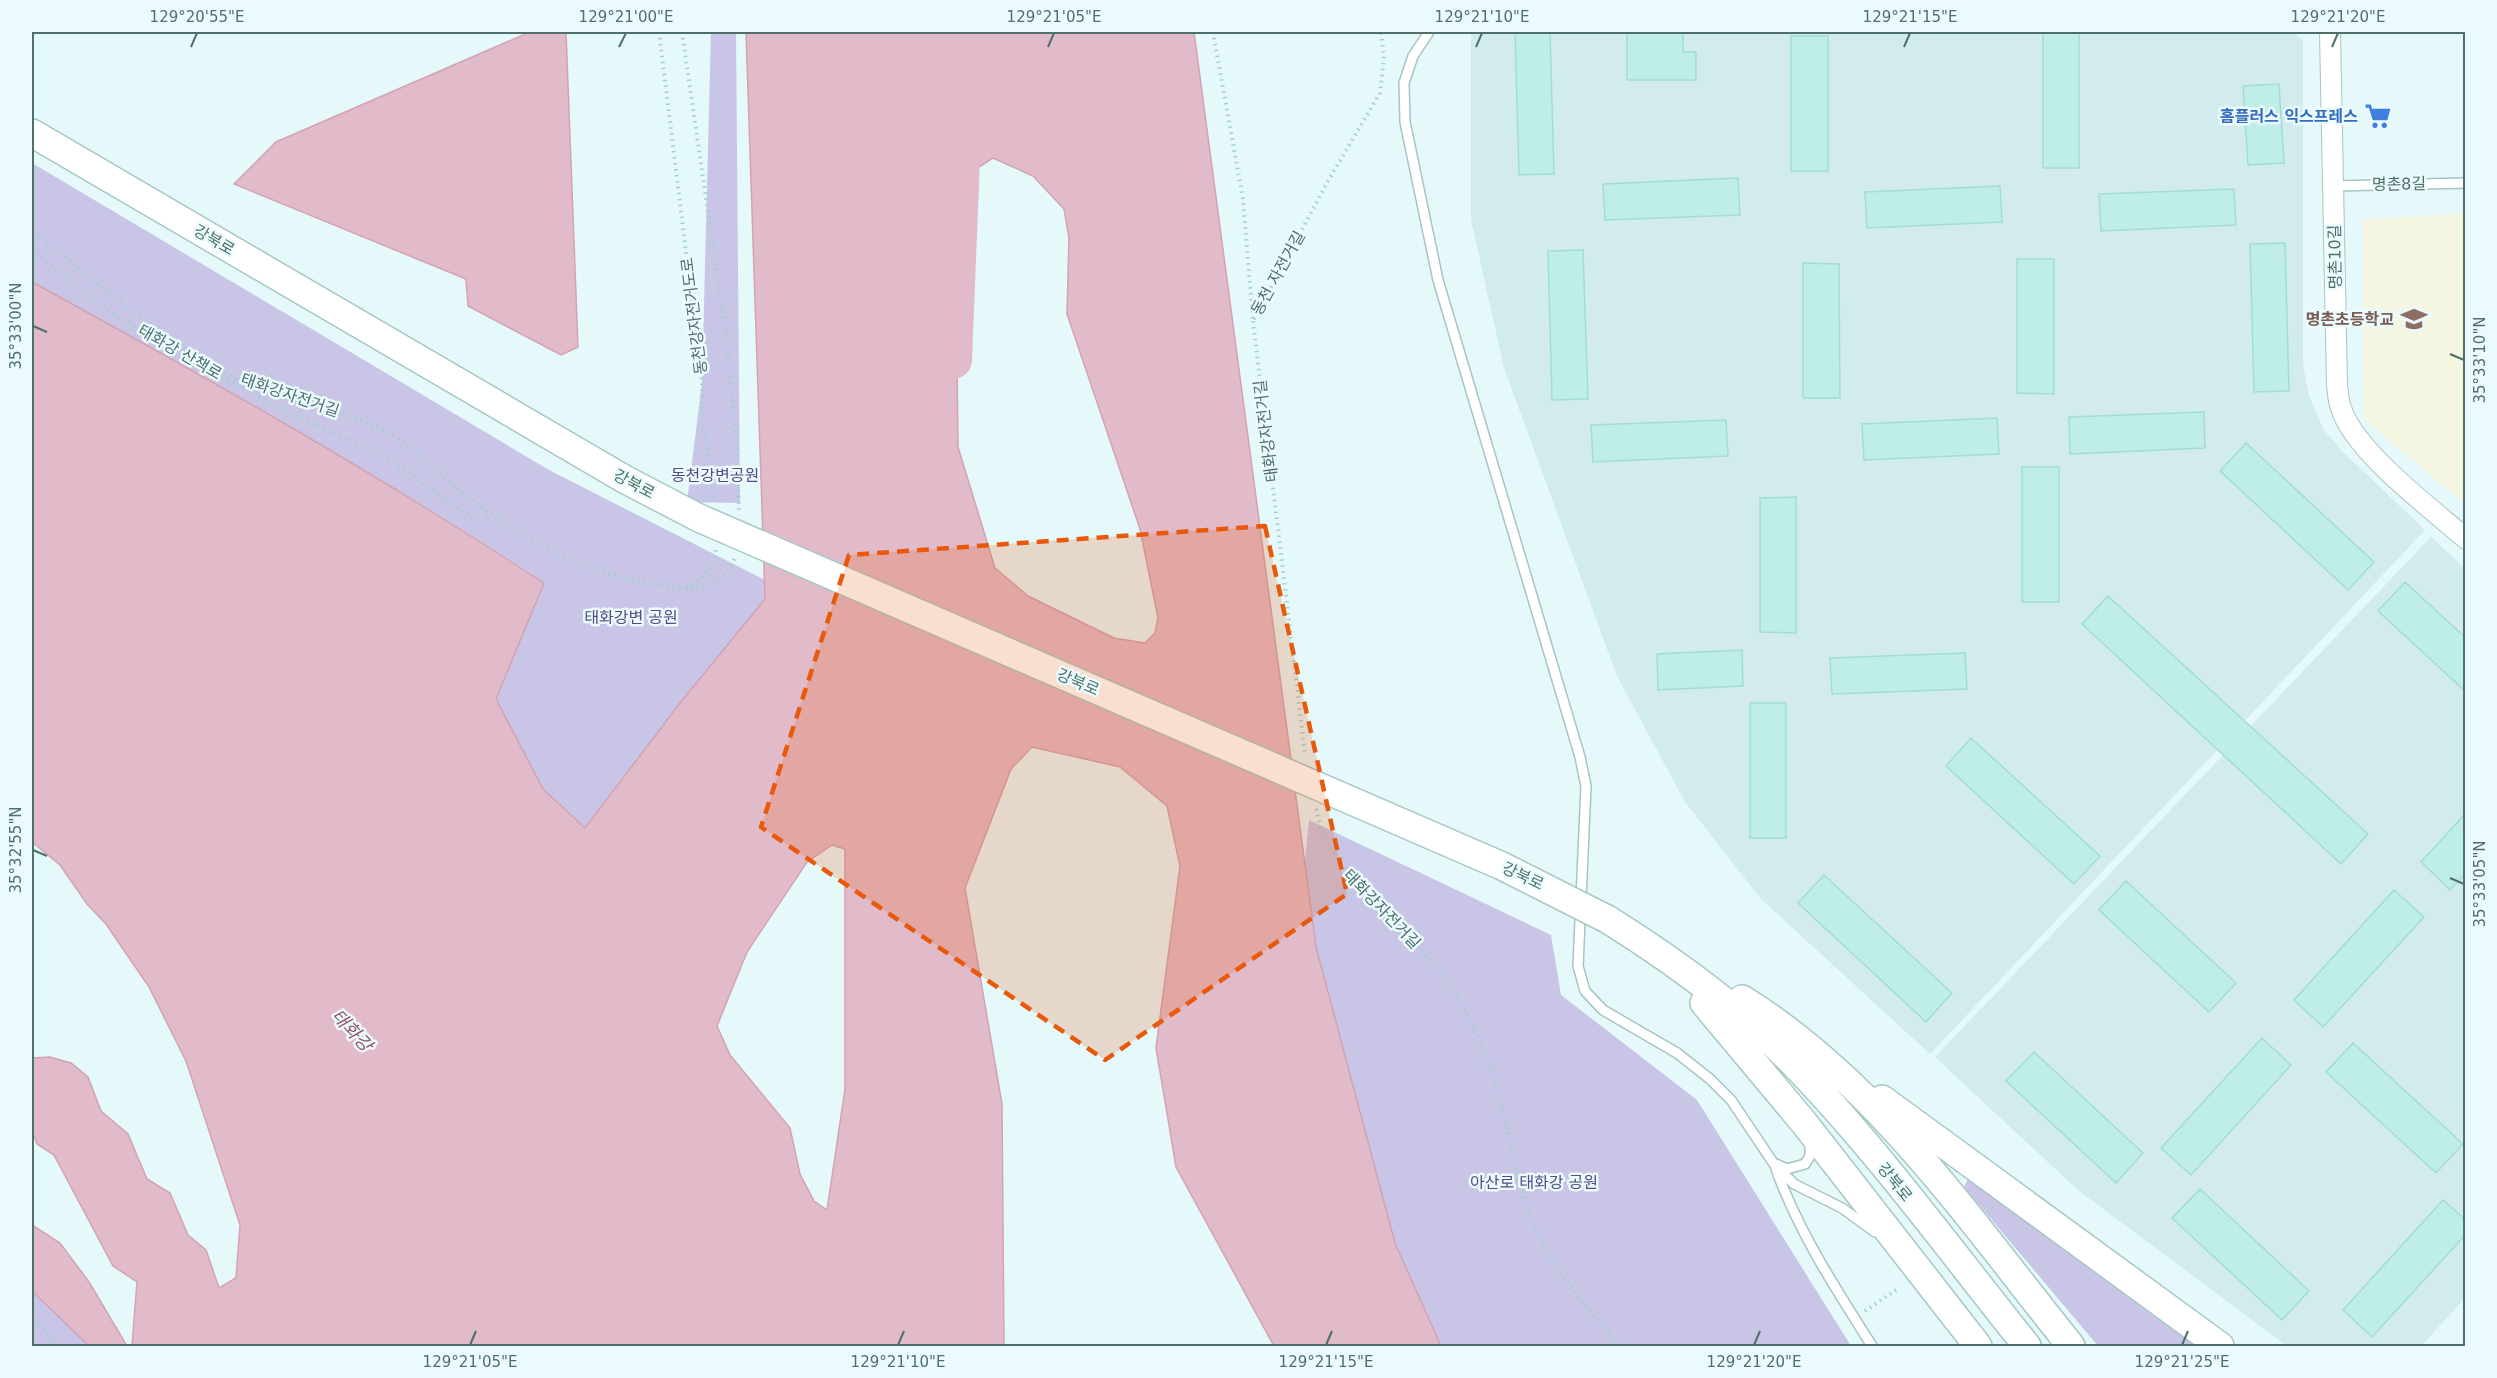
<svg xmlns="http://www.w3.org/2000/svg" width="2497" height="1378" font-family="'DejaVu Sans','Noto Sans KR',sans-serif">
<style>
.residential{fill:#d2ecee}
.education{fill:#f4f6e2}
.green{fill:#c8c5e6}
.water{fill:#e1bbc9;stroke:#d2a3b3;stroke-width:1.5;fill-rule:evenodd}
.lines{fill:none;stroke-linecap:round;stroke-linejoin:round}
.river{stroke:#e1bbc9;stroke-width:38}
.building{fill:#bfede7;stroke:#a1ddd6;stroke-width:1.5}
.service-casing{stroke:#a7c5c3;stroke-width:12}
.minor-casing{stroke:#a7c5c3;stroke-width:22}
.secondary-casing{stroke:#a6c8c5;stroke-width:30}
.path{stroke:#a3d1cb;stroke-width:4;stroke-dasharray:1.5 4.5;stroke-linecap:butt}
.service{stroke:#fff;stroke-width:9}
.minor{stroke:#fff;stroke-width:20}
.secondary{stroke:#fff;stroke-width:27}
.secondary-bridge-casing{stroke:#a6c8c5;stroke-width:30;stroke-linecap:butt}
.secondary-bridge{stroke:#fff;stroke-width:27}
.marked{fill:#e8590c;fill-opacity:0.2;stroke:#e8590c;stroke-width:4.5;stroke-dasharray:12 8;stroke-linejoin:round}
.ticks{fill:none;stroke:#4d706b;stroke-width:2}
.labels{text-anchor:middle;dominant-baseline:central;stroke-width:5;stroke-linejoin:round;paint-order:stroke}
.shop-label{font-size:16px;font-weight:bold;fill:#366cbe;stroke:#ebfbfd;text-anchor:end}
.street-label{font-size:16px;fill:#4d706b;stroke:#ebfbfd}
.education-label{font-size:16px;font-weight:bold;fill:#785e54;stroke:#ebfbfd;text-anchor:end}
.park-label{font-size:16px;fill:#564c80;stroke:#ebfbfd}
.water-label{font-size:18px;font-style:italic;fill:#95536a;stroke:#ebfbfd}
.neatline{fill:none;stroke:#4d706b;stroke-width:2}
.ticks-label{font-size:15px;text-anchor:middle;fill:#4d706b}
</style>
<rect width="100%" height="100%" fill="#e5f8fa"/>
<path class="residential" d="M1471 32H2293L2303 40V364L2309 396 2324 430 2343 452 2425 530 1930 1054 1761 899 1685 802 1617 676 1504 368 1471 220Z
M2431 537 2465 568V1298L2421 1346H2287L2079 1191 1935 1057Z"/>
<path class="education" d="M2465 213H2466L2465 504 2364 419 2362 220Z"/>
<path class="green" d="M711 32H736L740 503 687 502 702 383Z
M32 163 549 470 765 580V599L680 703 585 828 543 789 496 699 544 582C378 473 206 377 32 282Z
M1309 820 1551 935 1561 995 1697 1100 1851 1346H1422L1297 944Z
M1970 1175 2197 1346H2098L1964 1187Z
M32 1291 89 1346H32Z"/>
<path class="water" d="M530 32H566L578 347 561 355 468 306 466 279 234 184 276 142Z
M746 32H1194L1316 947 1395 1243 1441 1346H1274L1176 1167 1156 1048 1180 866 1167 806 1120 767 1032 747 1011 769 965 888 1002 1104 1004 1346H132L137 1282 113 1266 54 1155 37 1144 32 1131V1058L50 1057 71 1063 88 1077 101 1111 128 1134 147 1179 170 1193 188 1235 206 1250 219 1288 236 1278 240 1225 186 1061 149 987 106 924 87 904 60 865 32 842V282C206 377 378 474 544 583L496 699 543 789 585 828 680 703 765 599ZM993 158 1033 176 1064 209 1069 238 1067 314 1140 529 1158 618 1155 633 1145 643 1114 638 1028 596 995 568 958 447 957 361 960 318 942 280 944 213 968 174ZM832 845 845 849V1089L827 1210 814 1201 800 1174 790 1128 730 1055 717 1026 747 952 807 862Z
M32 1225 60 1243 89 1282 127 1346H89L32 1291Z"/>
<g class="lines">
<path class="river" d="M953 360 966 32"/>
</g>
<path class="building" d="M1515 32H1550L1554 174 1519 175Z
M1627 32H1683V52H1696V80H1627Z
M2043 33H2079V168H2043Z
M1791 36H1828V171H1791Z
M2279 84 2284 163 2248 165 2243 86Z
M1738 178 1740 215 1605 220 1603 184Z
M2000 186 2002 222 1867 228 1865 192Z
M2234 189 2236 225 2101 231 2099 194Z
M2285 243 2289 391 2254 392 2250 244Z
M1583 250 1588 399 1552 400 1548 251Z
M2017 259H2054V394L2017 393Z
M1803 263 1839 264 1840 398H1803Z
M2204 412 2205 448 2070 454 2069 417Z
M1997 418 1999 454 1864 460 1862 424Z
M1726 420 1728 456 1593 462 1591 425Z
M2246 443 2374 562 2348 590 2220 471Z
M2022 467H2059V602H2022Z
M1796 497V633L1760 632V498Z
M2405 582 2466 638V692L2378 611Z
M2108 596 2368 834 2341 864 2082 624Z
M1742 650 1743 686 1658 690 1657 654Z
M1965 653 1967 689 1832 694 1830 658Z
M1750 703H1786V838H1750Z
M1971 738 2100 856 2074 884 1946 766Z
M2466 813V873L2450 890 2421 862Z
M1824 875 1952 993 1926 1022 1798 903Z
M2126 881 2236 983 2209 1012 2099 910Z
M2394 890 2424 917 2323 1027 2294 1000Z
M2262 1038 2291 1065 2191 1175 2161 1148Z
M2353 1043 2463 1144 2436 1173 2326 1072Z
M2034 1052 2143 1153 2116 1183 2006 1081Z
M2200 1189 2309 1291 2282 1320 2172 1218Z
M2443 1200 2466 1220V1234L2372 1337 2343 1310Z"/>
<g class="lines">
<g class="service-casing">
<path id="service" d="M1429 32 1413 56 1404 83 1405 122 1438 280 1580 757 1586 786 1578 966 1585 991 1603 1010 1677 1053 1710 1079 1731 1100 1774 1164 1794 1184 1842 1208 1875 1232
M2333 186 2466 183
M1776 1164 1787 1169 1805 1164 1810 1156V1141
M1776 1169C1799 1233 1836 1289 1872 1346"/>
</g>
<g class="minor-casing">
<path id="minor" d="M2330 32 2337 385C2338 392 2338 401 2341 408 2354 451 2431 508 2466 539"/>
</g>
<g class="secondary-casing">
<path id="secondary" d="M32 133 626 480 699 518
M1607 919C1676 962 1743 1011 1800 1070 1882 1156 1953 1254 2027 1346
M1742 999C1879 1084 1971 1222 2071 1346
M1704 1003 1805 1124 1978 1346
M1882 1099 2220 1346"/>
</g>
<path class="path" d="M659 32 702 383V422L711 466 713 499
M682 32 727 344 736 434 739 511
M1213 32 1243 199 1253 321 1328 181 1380 93 1384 56 1381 32
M32 230C98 283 165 343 241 381 289 404 344 408 391 434 414 447 439 474 461 491 523 540 594 579 673 587 700 590 725 586 735 557
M32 251 116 316 278 408 383 455 479 523 491 515
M1253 321 1305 754
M687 588C704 578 713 569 716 548
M1316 809C1332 889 1414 926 1454 991 1471 1019 1486 1051 1495 1083 1510 1131 1515 1181 1535 1228 1553 1272 1590 1309 1619 1346
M1865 1311 1899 1288
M32 1315 57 1346"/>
<use href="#service" class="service"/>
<use href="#minor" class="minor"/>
<use href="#secondary" class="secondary"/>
<g class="secondary-bridge-casing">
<path id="secondary-bridge" d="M699 518 1502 866 1607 919"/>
</g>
<use href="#secondary-bridge" class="secondary-bridge"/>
</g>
<path class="marked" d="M1265 526 1347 894 1105 1060 761 827 849 555Z"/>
<path class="ticks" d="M191 47 197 33M619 47 626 33M1048 47 1054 33M1476 47 1482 33M1904 47 1910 33M2332 47 2338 33M33 326 47 332M2450 354 2464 360M33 850 47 856M2450 878 2464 884M470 1345 476 1331M898 1345 904 1331M1326 1345 1332 1331M1754 1345 1760 1331M2182 1345 2188 1331"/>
<defs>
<g id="supermarket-bare" transform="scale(2.07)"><path d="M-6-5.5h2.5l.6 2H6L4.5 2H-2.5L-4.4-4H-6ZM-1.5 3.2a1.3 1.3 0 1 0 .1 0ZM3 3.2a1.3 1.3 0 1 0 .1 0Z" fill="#3f7fe0" stroke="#ebfbfd" stroke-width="2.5" paint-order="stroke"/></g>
<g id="school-bare" transform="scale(2.07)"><path d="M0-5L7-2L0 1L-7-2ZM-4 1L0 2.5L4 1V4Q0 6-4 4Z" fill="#8d6e63" stroke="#ebfbfd" stroke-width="2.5" paint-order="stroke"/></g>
</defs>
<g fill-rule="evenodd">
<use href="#supermarket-bare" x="2378" y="116"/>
<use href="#school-bare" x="2414" y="319"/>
</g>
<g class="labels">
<g class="shop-label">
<text x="2358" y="116">홈플러스 익스프레스</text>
</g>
<g class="street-label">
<text transform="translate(2399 184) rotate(-1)">명촌8길</text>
<text transform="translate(214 240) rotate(30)">강북로</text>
<text transform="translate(2335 257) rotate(-91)">명촌10길</text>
<text transform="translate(1278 273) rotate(-61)">동천 자전거길</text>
<text transform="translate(694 316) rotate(-97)">동천강자전거도로</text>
<text transform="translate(180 352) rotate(30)">태화강 산책로</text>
<text transform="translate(290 395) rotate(19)">태화강자전거길</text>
<text transform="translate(1266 431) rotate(-97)">태화강자전거길</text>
<text transform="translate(634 484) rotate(28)">강북로</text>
<text transform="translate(1078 682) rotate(23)">강북로</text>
<text transform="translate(1523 876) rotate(25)">강북로</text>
<text transform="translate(1382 909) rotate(46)">태화강자전거길</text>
<text transform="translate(1895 1182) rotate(51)">강북로</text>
</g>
<g class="education-label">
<text x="2394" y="319">명촌초등학교</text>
</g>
<g class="park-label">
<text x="715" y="475">동천강변공원</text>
<text x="631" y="617">태화강변 공원</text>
<text x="1534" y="1182">아산로 태화강 공원</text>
</g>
<g class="water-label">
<text transform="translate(352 1030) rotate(47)">태화강</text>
</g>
</g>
<rect width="2497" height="1378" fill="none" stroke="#ebfbfd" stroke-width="66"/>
<rect x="33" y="33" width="2431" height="1312" class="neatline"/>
<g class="ticks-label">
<text x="197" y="22">129°20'55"E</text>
<text x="626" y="22">129°21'00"E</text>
<text x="1054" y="22">129°21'05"E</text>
<text x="1482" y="22">129°21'10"E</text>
<text x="1910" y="22">129°21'15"E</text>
<text x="2338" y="22">129°21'20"E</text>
<text transform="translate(16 326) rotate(-90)" y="5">35°33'00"N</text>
<text transform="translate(2480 360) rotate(-90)" y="5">35°33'10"N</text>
<text transform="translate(16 850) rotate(-90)" y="5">35°32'55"N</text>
<text transform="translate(2480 884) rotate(-90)" y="5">35°33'05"N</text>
<text x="470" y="1367">129°21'05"E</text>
<text x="898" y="1367">129°21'10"E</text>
<text x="1326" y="1367">129°21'15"E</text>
<text x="1754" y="1367">129°21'20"E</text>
<text x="2182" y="1367">129°21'25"E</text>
</g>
</svg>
